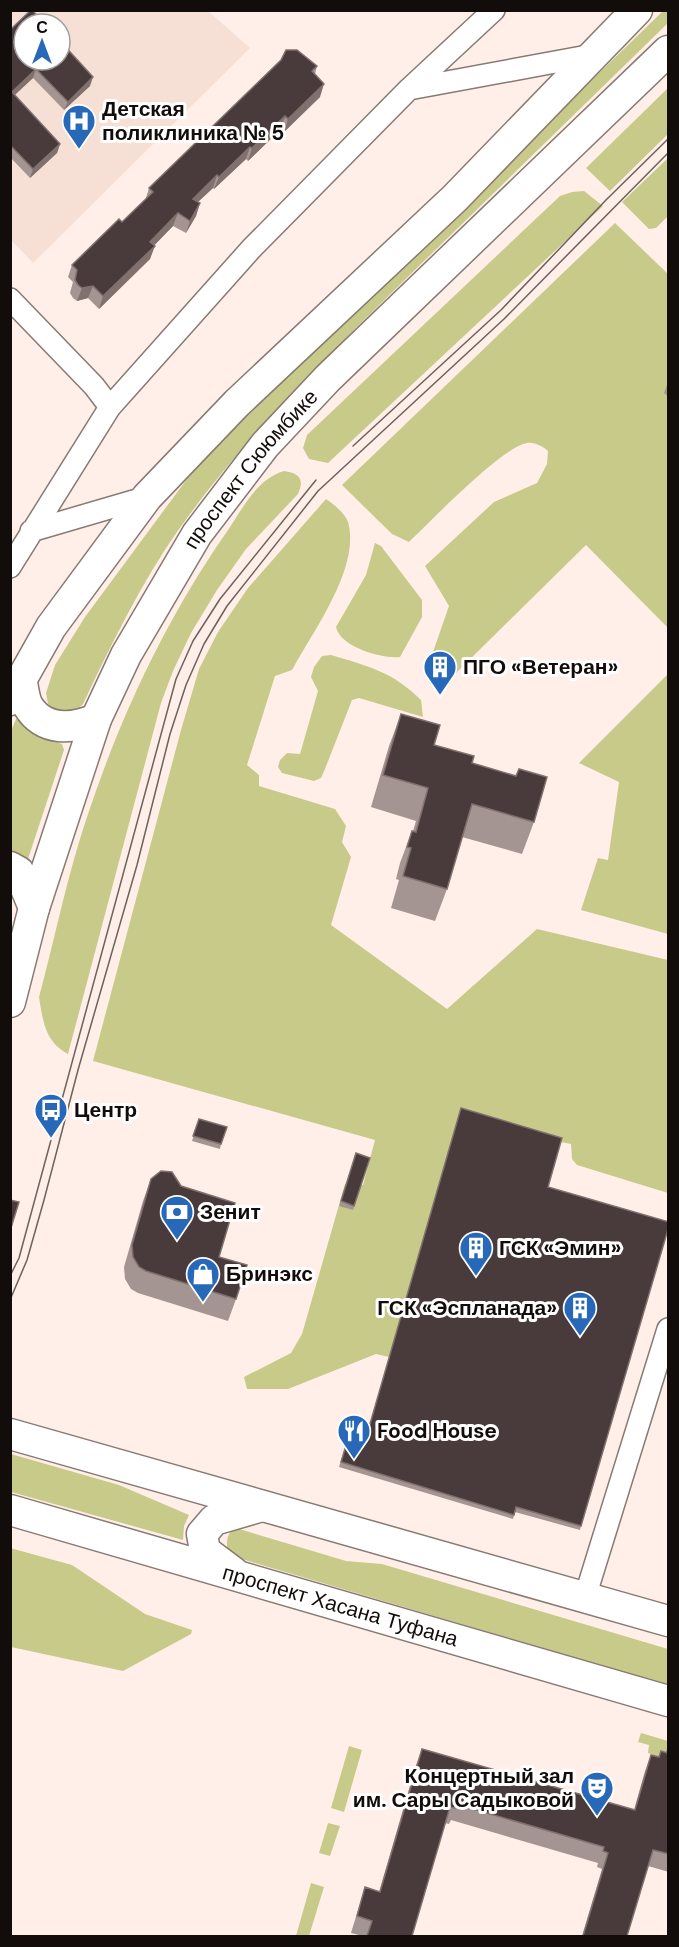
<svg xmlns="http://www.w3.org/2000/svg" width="679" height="1947" font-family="'DM Sans',sans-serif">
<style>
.built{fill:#f6e0d5;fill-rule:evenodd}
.green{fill:#c8ca8a}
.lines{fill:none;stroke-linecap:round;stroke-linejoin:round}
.minor-casing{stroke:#877a73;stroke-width:24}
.secondary-casing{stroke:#877a73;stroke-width:33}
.minor{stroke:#fff;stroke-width:21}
.secondary{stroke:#fff;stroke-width:30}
.tram{stroke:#6b625e;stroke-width:1.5}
.wall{fill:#a49592}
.shaded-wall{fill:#80716f}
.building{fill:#493b3b;stroke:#80716f;stroke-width:1.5}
.labels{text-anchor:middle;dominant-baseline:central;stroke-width:6;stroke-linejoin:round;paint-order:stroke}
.poi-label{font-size:21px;font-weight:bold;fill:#120d0b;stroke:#fff;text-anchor:start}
.street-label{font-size:21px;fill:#120d0b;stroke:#fff}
</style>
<rect width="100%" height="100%" fill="#ffefe8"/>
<path class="built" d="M11 11H208L250 48 33 263 11 240ZM24 24H60V60H24Z"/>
<path class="green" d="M663 11H668V23C586 103 503 184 421 264 335 348 249 431 179 529 141 583 111 645 83 704L76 711 68 713 56 711 48 704 46 693 55 665 85 617 204 456Z
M668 88V134L610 191 586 168Z
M668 158V216L656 228 649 229 622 202Z
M584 191 603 206 328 463 309 459 303 448 307 435 560 196 572 192Z
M615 223 668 274V628L586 545 451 678 440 670 433 652 449 606 425 566 494 502 537 483 547 464 548 451C542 446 535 442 527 443 502 447 431 521 409 542L392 534 342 485Z
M284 471C299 473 305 479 298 494L246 549 217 590 191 633 173 671 161 703 68 1054C45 1042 43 1021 39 997 55 938 67 876 87 817 120 717 166 619 226 533 242 510 256 479 284 471Z
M326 499C333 504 345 513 348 522 361 567 313 631 292 670L275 676 247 765 259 775V786L335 809 346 826 342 842 351 857 331 925 447 1009 537 929 668 960V1193L577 1165 572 1159 571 1144 561 1142 389 1357 376 1354 288 1389H247L244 1377 291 1353 302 1334 345 1184 363 1185 375 1140 93 1061 181 730 199 669 218 632 248 588Z
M375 543 381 546 422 600V617L400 657C382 659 340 647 336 627L366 575Z
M331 655C368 666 393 672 421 700L423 717 359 698 352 700 325 769 321 778 314 781 282 773 278 767 280 760 287 753 300 754 318 691 311 677 314 667 322 656Z
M668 674V934L581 910 598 858 608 860 619 782 579 763Z
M16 719C26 720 48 739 62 744L64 750 25 868 11 860V731Z
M11 1454 119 1485 189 1515 184 1526 183 1540 11 1492Z
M236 1528 346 1561 382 1564 668 1649V1685L238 1558 227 1548C227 1538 227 1533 236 1528Z
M10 1548 72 1565 145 1614 192 1630 191 1634 123 1671 11 1647Z
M641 1733 668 1741V1760L648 1753 649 1745 638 1742Z
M349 1746 362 1750 344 1812 331 1808Z
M328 1823 340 1826 330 1856 319 1853Z
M311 1883 324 1887 309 1936H296Z"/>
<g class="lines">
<g class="minor-casing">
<path id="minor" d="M409 89 494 10
M10 299 94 386 110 407
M31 531 147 497
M10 567 110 407 251 249 409 89 593 55
M585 1597 668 1329"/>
</g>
<g class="secondary-casing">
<g id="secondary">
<path d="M21 678C23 686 24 699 28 706 44 732 72 729 96 719"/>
<path d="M10 700 51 627 147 497 237 403 455 198 637 10"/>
<path d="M10 867 19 872 34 908"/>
<path id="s1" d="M10 1002 34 908 96 719 126 655 197 534 265 445 328 378 668 51"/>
<path d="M10 1434 668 1621"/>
<path id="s2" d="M10 1510 668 1701"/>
<path d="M233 1572 205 1551 202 1534 214 1520 262 1506"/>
</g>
</g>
<use href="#minor" class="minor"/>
<use href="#secondary" class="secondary"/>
<path class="tram" d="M353 446 501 310 606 200 668 139
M10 1276 19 1258 176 679 193 641 220 599 316 480
M10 1300 27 1260 44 1200 78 1070 137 865 170 734 186 685 204 644 227 606 318 491 504 319 668 153"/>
</g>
<path class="wall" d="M10 30 90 86 64 110 33 78 15 95 60 144 57 153 30 178 10 157Z
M317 66 315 74 320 97 284 132 281 129 248 161 246 159 214 189 213 188 198 202 200 203 196 216 186 233 173 226 154 245 150 259 99 309 88 298 77 301 73 298 70 293 73 282 68 277 72 265 122 222 145 201 149 188Z
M669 380V397L664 393Z
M401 714 434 745 472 763 534 822 522 854 462 837 447 889 435 921 391 908 399 880 396 879 400 863 412 831H413L416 821 371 807 389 746Z
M199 1119 221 1144 220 1149 192 1141Z
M356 1153 370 1158 353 1210 339 1206Z
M151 1179 219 1257 236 1299 228 1321 138 1293 131 1289 125 1279 124 1267 143 1201Z
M548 1187 581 1526 580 1530 515 1512 513 1519 339 1467 354 1419 370 1423Z
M669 1747V1872L648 1866 627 1936H582L602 1869 597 1867 598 1863 451 1820 449 1824 445 1823 412 1936H363L351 1933 365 1887 379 1892 416 1765 422 1749 634 1810 645 1771 651 1755 658 1757 666 1752Z"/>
<path class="shaded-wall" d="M36 69 33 78 10 99 12 92Z
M93 77 90 86 64 110 68 102Z
M324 84 320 97 284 132 288 119Z
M285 116 281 129 248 161 252 148Z
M60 144 57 153 30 178 33 169Z
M250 147 246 159 214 189 219 177Z
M217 175 213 188 188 211 193 199Z
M200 203 196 216 186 233 190 221Z
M178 213 173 226 146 254 150 242Z
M155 246 150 259 99 309 103 296Z
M93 286 88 298 77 301 82 288Z"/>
<path class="building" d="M31 10H32L45 24H24V60H60V41L93 77 68 102 36 69 12 92 60 144 33 169 10 145V30Z
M286 50H297L317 66 312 71 324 84 288 119 285 116 252 148 250 147 219 177 217 175 193 199 200 203 190 221 178 213 150 242 155 246 103 296 93 286 82 288 78 285 75 280 77 270 72 265 119 219 122 222 153 192 149 188 281 60Z
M401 714 440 725 434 745 474 756 472 763 516 776 519 769 547 777 534 822 472 804 447 889 403 876 411 848 407 847 412 831 416 832 428 788 383 775Z
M461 1108 562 1138 548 1187 669 1222V1226L581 1526 516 1507 514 1515 341 1462 354 1419 370 1424Z
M199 1119 227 1127 221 1144 193 1136Z
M356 1153 370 1158 354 1206 341 1201Z
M161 1171 172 1172 181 1186 235 1203 219 1257 247 1265 236 1299 146 1271 139 1267 133 1257 132 1245 151 1179Z
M10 1200 19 1202 10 1231Z
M668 1747 669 1854 653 1850 627 1936H583L608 1853 603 1851 604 1847 456 1804 455 1808 450 1807 412 1936H367L372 1921 357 1916 365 1887 380 1892 422 1749 635 1810 651 1755 659 1757 661 1751 667 1753Z"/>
<defs>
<g id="hospital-pin" transform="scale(1.725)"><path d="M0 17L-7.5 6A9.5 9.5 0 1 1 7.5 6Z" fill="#2768b9" stroke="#fff"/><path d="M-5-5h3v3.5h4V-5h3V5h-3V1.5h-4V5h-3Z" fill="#fff"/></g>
<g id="building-pin" transform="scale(1.725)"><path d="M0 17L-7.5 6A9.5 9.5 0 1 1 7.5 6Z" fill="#2768b9" stroke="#fff"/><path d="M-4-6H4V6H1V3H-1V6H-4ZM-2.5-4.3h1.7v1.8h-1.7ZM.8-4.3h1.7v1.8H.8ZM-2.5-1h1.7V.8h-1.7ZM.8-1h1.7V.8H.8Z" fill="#fff"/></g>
<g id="bus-pin" transform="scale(1.725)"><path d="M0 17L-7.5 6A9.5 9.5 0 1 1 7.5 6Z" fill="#2768b9" stroke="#fff"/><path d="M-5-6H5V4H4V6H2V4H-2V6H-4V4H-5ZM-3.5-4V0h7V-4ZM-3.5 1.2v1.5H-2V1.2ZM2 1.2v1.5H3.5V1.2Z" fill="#fff"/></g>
<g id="bank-pin" transform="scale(1.725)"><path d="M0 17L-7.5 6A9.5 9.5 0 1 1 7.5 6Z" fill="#2768b9" stroke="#fff"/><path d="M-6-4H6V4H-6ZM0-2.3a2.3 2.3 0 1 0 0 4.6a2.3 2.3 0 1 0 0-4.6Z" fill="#fff"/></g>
<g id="shop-pin" transform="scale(1.725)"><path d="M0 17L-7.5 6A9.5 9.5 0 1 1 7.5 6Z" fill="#2768b9" stroke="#fff"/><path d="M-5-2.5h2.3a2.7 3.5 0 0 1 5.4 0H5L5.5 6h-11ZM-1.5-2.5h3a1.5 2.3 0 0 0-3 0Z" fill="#fff"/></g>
<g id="restaurant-pin" transform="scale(1.725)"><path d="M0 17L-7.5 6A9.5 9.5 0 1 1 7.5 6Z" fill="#2768b9" stroke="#fff"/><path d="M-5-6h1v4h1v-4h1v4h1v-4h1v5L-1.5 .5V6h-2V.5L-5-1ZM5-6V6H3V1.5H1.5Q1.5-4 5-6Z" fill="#fff"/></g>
<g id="theatre-pin" transform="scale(1.725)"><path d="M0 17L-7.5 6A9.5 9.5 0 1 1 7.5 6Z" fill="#2768b9" stroke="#fff"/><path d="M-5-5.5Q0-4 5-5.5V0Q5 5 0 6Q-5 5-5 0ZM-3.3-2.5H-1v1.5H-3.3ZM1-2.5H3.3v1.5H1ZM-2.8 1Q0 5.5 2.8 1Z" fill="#fff"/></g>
</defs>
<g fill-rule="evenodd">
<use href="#hospital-pin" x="79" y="121"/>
<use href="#building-pin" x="440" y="667"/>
<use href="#bus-pin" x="51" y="1110"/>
<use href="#bank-pin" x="177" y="1212"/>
<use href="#building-pin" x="476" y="1248"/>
<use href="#shop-pin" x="203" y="1274"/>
<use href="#building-pin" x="580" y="1308"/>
<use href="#restaurant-pin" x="354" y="1431"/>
<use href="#theatre-pin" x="597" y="1788"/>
</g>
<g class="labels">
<g class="poi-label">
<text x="102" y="109">Детская<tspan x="102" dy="24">поликлиника № 5</tspan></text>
<text x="463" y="667">ПГО «Ветеран»</text>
<text x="74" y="1110">Центр</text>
<text x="200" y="1212">Зенит</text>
<text x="499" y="1248">ГСК «Эмин»</text>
<text x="226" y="1274">Бринэкс</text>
<text x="557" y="1308" text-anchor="end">ГСК «Эспланада»</text>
<text x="377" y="1431">Food House</text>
<text x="574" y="1776" text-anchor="end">Концертный зал<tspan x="574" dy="24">им. Сары Садыковой</tspan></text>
</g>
<g class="street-label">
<text stroke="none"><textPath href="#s1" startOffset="591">проспект Сююмбике</textPath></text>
<text stroke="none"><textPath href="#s2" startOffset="344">проспект Хасана Туфана</textPath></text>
</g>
</g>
<rect width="679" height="1947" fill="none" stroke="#120d0b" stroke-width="24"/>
<g transform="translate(42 42)"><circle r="28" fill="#ffffff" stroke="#a09e9d" stroke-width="1.5"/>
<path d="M0-4.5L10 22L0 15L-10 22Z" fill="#2768b9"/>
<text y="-9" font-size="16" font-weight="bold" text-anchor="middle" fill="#120d0b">С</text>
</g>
</svg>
